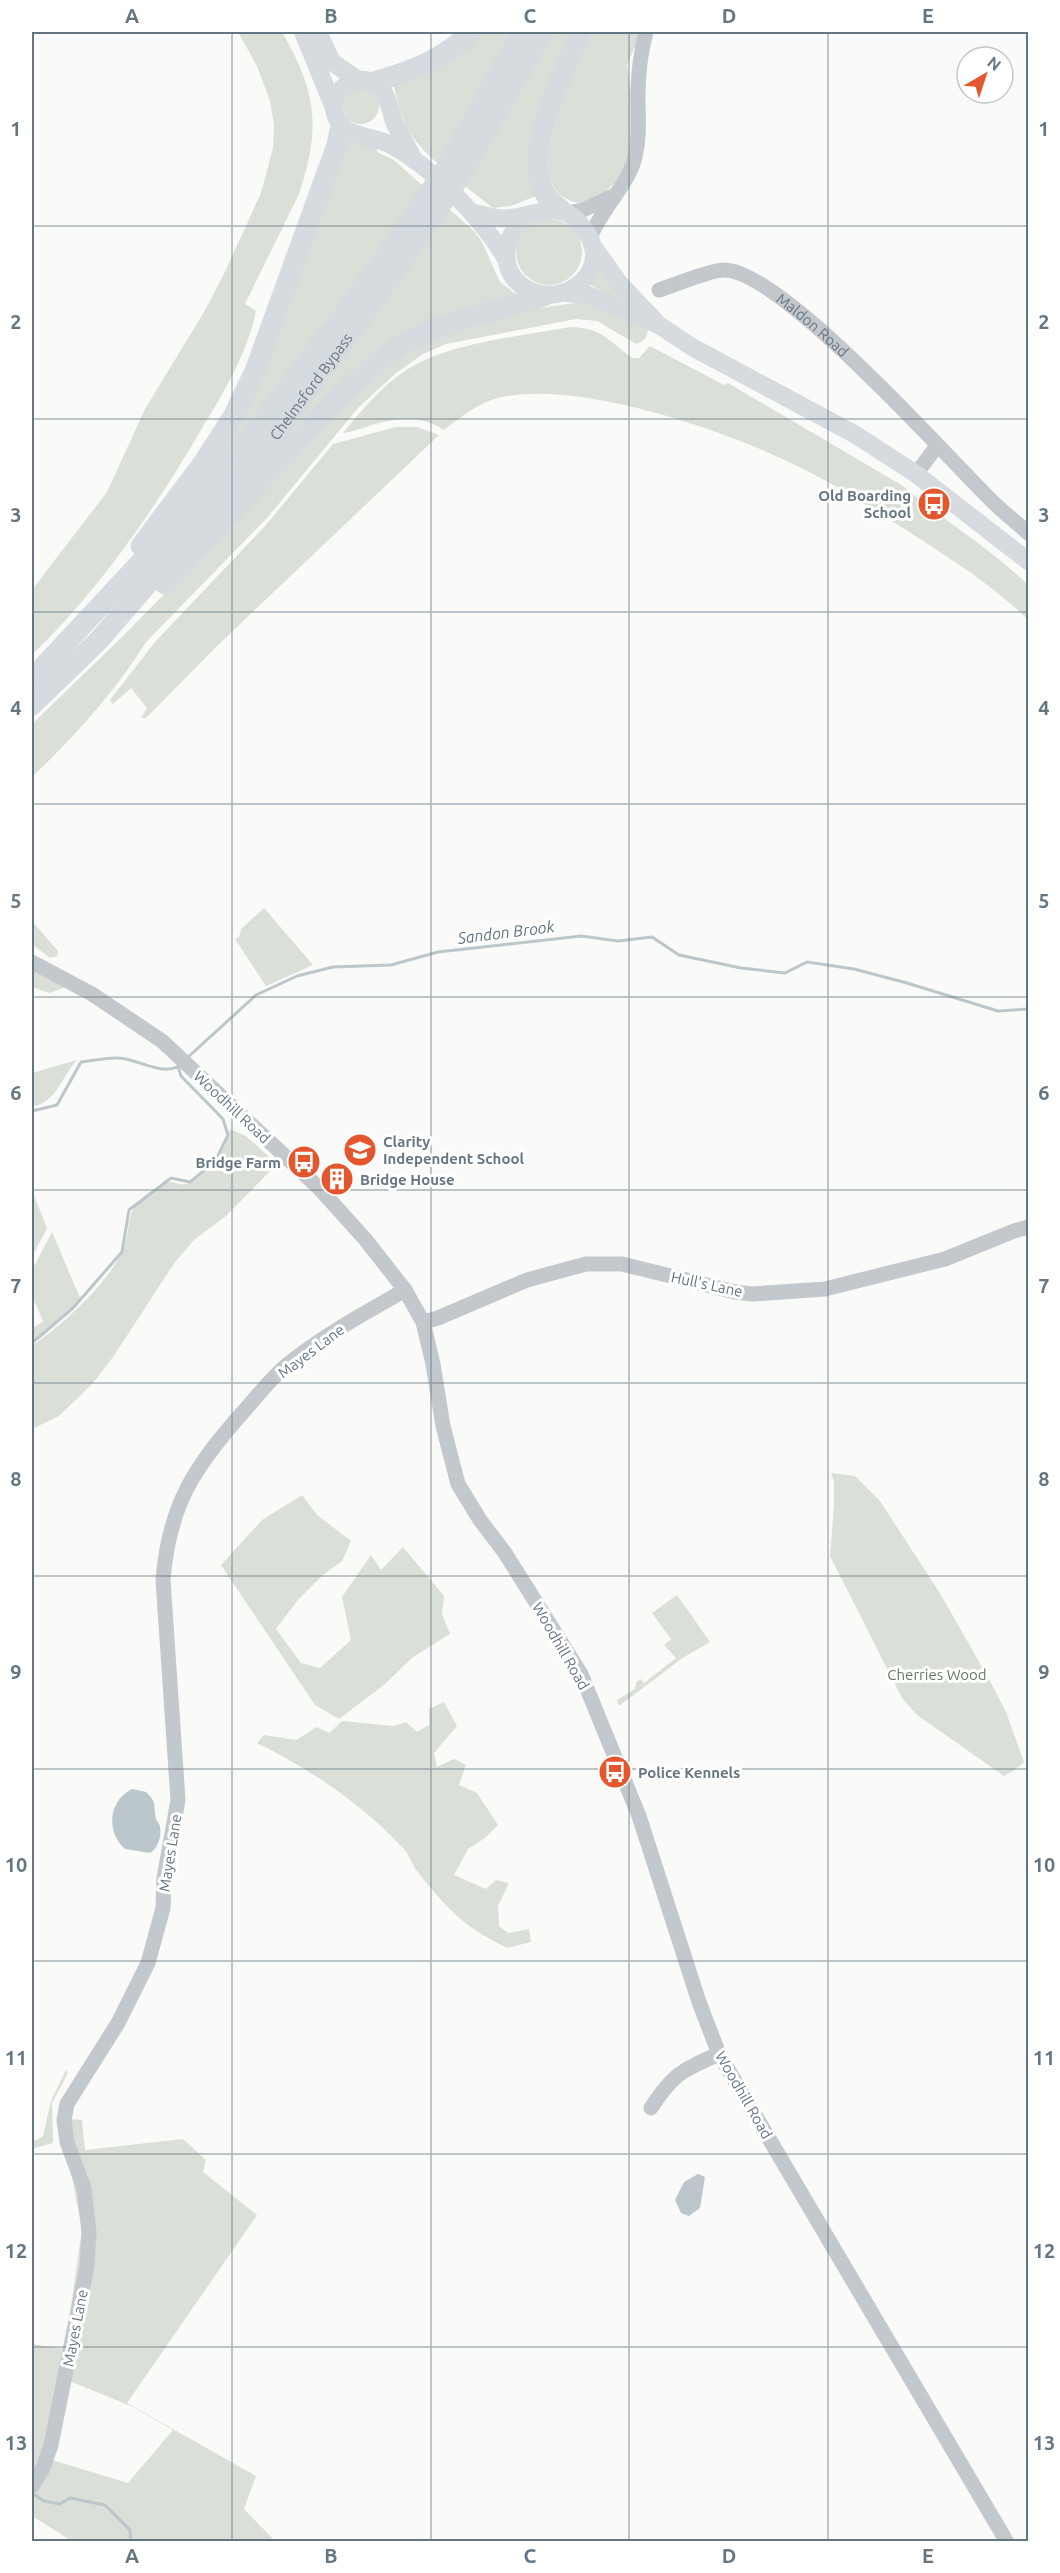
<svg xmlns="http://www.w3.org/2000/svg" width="1060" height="2573" font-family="Ubuntu,sans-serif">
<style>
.green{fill:#dadfd7;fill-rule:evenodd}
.water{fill:#bbc7cb}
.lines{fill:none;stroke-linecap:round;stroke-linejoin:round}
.stream{stroke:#bbc7cb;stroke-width:3}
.minor{stroke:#c3c8cc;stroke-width:15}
.major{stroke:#d6dbdf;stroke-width:18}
.highway{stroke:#d6dbdf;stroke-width:21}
.grid{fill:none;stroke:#657683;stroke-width:1.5;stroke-opacity:0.55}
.labels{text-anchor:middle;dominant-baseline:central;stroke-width:6;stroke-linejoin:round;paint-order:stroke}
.street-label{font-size:15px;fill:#657683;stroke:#fff}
.poi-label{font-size:15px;font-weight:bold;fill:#657683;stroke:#fff;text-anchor:start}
.park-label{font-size:15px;fill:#687a64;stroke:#fff}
.water-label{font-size:16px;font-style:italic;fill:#60757c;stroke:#fff}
.neatline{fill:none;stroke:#657683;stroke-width:2}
.grid-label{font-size:20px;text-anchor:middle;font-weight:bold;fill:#657683}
</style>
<rect width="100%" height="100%" fill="#fafaf8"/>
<path class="green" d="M238 32H282C317 93 321 127 299 194L245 304 256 311C247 354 224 392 201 430 154 510 99 590 32 655V590L107 492 145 409 204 312 224 274 261 193 273 148 274 125 270 101 257 66Z
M483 32H518L438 164C405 133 404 126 393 83L478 36Z
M555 32H575L536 196 511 206 493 208 465 186Z
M592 32H641L627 65 632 100V152L617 181 604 193 580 203C509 193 578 68 592 32Z
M343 106a18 18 0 1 1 36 0a18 18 0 1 1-36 0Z
M343 137 377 149V152L394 160 424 187 340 308 208 476Z
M449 209 474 231 482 242 500 282 518 296 442 317 285 446 263 458Z
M516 252a33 33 0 1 1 66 0a33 33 0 1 1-66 0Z
M599 270 638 313 591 285Z
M581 302 648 329C647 337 645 341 636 344L597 321 576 319 446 344 423 354 395 374 358 408 267 518 146 642C116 691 74 737 32 777V724L116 643 212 546 374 374 430 338 500 314Z
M570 327C601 327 609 341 632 358H639L650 346 724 385 728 383 903 486C944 521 990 548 1028 585V620C997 589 960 565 923 541 888 518 852 495 815 475 741 435 585 380 502 397 479 402 462 416 444 430 418 414 394 418 366 427 358 429 351 432 343 433 361 411 381 387 405 371 446 343 522 336 570 327Z
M396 427H417L439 435 219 644 146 718H141L147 708 131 688 113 704 110 700 155 642 266 525 333 444Z
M264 908 313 965 266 986 235 939 239 937 241 929Z
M32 921 58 951 57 956 50 958 32 944Z
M32 968 66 987 49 993 32 987Z
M77 1060C61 1077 58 1101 32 1107V1073Z
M230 1129 246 1136 277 1164 226 1216 194 1240 175 1262 113 1357 93 1383 59 1416 32 1429V1346C63 1324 106 1286 123 1250 130 1235 126 1215 138 1203 145 1195 158 1185 168 1182 174 1181 179 1186 186 1184 208 1176 226 1152 230 1129Z
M32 1191 47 1228 32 1257Z
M52 1232 81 1300 32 1341V1329L43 1321 32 1296V1270Z
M831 1473 855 1476 880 1501 941 1595 990 1681 1006 1712 1024 1762 1016 1769 1004 1776 917 1715 902 1698 830 1556 834 1506V1482Z
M302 1495 317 1515 351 1541 342 1561 324 1574 297 1601 276 1629 301 1663 320 1668 351 1640 342 1597 371 1555 381 1570 403 1547 444 1596 442 1614 450 1634 413 1657 385 1684 339 1719 315 1705 221 1565 262 1520Z
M677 1595 710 1642 684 1657 619 1706 617 1700 635 1689 636 1682 641 1679 644 1683 676 1658 664 1645 671 1639 652 1613Z
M444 1702 457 1726 434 1753 437 1767 454 1759 466 1765 459 1785 477 1793 498 1825 485 1838 468 1849 454 1875 486 1889 496 1880 509 1883 498 1906 499 1926 508 1933 529 1929 531 1942 507 1948C464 1927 447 1909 417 1871 412 1864 409 1854 403 1848 361 1803 311 1770 257 1743L264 1735 296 1740 317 1727 329 1733 342 1721 394 1726 406 1722 417 1732 429 1725V1709Z
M66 2070 68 2073 52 2103 53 2143 32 2149V2140H37L43 2136 51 2101Z
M57 2118 82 2120 85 2150 183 2139 206 2160 203 2172 257 2215 127 2403 256 2476 244 2509 275 2541H72L32 2516V2344L65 2349 82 2229 68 2157ZM60 2377 133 2407 173 2430 128 2483 42 2457Z"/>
<path class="water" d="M132 1789 146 1792C158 1803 153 1806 156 1819 157 1822 160 1824 160 1827 162 1837 157 1849 150 1853L125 1849C106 1832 108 1801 132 1789Z
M698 2174 705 2177C703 2188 702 2197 700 2208L689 2216 681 2213 675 2200 684 2182Z"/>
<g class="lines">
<path class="stream" d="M186 1059 256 995 297 976 333 967 391 965 438 952 581 936 618 941 652 937 679 955 741 968 785 973 807 962 854 969 907 983 998 1011 1028 1009
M32 1111 57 1105 81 1062C93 1061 107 1057 119 1058 138 1059 161 1076 179 1066
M32 1343 73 1308 122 1252 129 1210 171 1178 190 1182 215 1162 228 1135 223 1119 181 1076 178 1067
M32 2493 44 2501 60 2504 70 2498 105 2505 130 2530 131 2542"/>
<g class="minor">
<path d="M567 213 583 210 613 196"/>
<path d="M590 238C601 209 629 184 635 157 640 137 638 117 638 96 638 76 641 51 646 32"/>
<path id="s1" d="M659 290C675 285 710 270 724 270 781 270 945 455 991 500 1003 512 1016 522 1028 533"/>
<path d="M916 474 937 446"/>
<path d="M32 962 92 994 162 1041 319 1188 365 1239 405 1290 423 1322 433 1364 443 1426 458 1484 480 1520 505 1553 581 1674 639 1816 699 2002 719 2054 1007 2542"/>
<path d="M423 1322 438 1318 527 1280 586 1264H622L735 1292 753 1294 825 1289 945 1259 1014 1231 1028 1227"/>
<path d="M651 2108C673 2074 682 2070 719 2054"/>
<path d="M32 2486 43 2468 51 2445 87 2266 89 2232 84 2188 67 2142 64 2120 67 2104 118 2023 148 1963 163 1908 164 1878 178 1800 163 1580C169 1504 195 1466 244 1411 258 1395 272 1377 288 1364 324 1335 365 1313 405 1290"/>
</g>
<path class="major" d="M303 32 334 108
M318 32 332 62 358 80
M414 160C408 148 401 136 395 124 390 112 389 96 379 87 356 66 323 95 338 121 348 138 375 136 391 145 433 168 482 218 506 259
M475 213C487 216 498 220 511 218 546 213 566 196 589 237 611 276 556 312 522 286 495 265 506 231 530 214
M592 245 620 284 656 322
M566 293 588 295 659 325 692 347 856 435 916 474 1028 561"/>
<g class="highway">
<path d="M373 82C413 71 441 60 472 32"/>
<path d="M561 210C554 204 547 199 543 190 524 145 564 74 581 32"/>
<path d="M141 546 204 462 233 417 255 371 337 145 341 125"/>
<path d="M165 584 336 400 378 362 402 344 432 330 460 320 544 296"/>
<path d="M32 679 185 515 263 420 331 331 377 269 445 170 522 32"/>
<path id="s2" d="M32 705 100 639 269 443 390 278 457 181 543 32"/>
</g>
</g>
<path class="grid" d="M232 32V2542M431 32V2542M629 32V2542M828 32V2542M32 226H1028M32 419H1028M32 612H1028M32 804H1028M32 997H1028M32 1190H1028M32 1383H1028M32 1576H1028M32 1769H1028M32 1961H1028M32 2154H1028M32 2347H1028"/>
<defs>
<g id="bus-disc" transform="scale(1.725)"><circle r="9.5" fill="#e4572e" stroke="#fff"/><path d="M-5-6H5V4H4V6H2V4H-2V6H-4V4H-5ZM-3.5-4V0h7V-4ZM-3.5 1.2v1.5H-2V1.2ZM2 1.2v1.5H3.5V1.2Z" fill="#fff"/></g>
<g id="school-disc" transform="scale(1.725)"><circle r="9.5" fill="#e4572e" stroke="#fff"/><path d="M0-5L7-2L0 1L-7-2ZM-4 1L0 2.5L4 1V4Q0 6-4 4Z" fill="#fff"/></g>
<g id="building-disc" transform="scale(1.725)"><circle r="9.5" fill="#e4572e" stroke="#fff"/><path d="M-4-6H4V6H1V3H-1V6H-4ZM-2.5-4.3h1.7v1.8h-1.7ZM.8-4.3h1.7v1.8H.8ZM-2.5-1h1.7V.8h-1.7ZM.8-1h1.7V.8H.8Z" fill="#fff"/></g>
</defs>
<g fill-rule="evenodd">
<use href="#bus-disc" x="934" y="504"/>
<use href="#school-disc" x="360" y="1150"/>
<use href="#bus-disc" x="304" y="1162"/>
<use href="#building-disc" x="337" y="1179"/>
<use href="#bus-disc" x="615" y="1772"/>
</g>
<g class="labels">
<g class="street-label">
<text stroke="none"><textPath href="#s1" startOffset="174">Maldon Road</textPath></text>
<text stroke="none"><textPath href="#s2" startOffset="424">Chelmsford Bypass</textPath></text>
<text transform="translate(232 1107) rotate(43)">Woodhill Road</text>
<text transform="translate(707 1284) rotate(12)">Hull's Lane</text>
<text transform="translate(311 1351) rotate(-37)">Mayes Lane</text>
<text transform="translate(561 1646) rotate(60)">Woodhill Road</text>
<text transform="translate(170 1853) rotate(-81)">Mayes Lane</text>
<text transform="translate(744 2095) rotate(60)">Woodhill Road</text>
<text transform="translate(75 2328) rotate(-79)">Mayes Lane</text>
</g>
<g class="poi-label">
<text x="911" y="495" text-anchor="end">Old Boarding<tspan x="911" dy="17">School</tspan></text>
<text x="383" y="1141">Clarity<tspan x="383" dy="17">Independent School</tspan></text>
<text x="281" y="1162" text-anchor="end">Bridge Farm</text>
<text x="360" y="1179">Bridge House</text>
<text x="638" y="1772">Police Kennels</text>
</g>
<g class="park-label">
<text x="937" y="1674">Cherries Wood</text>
</g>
<g class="water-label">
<text transform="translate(506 932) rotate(-7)">Sandon Brook</text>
</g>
</g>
<rect width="1060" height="2573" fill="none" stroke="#ffffff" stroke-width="66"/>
<g transform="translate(985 75) rotate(39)"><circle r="28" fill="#ffffff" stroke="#c1c8cd" stroke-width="1.5"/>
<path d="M0-4.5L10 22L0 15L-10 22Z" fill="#e4572e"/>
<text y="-9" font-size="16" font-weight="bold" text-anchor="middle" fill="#657683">N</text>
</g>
<rect x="33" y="33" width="994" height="2507" class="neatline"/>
<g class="grid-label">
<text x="132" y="23">A</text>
<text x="331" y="23">B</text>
<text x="530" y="23">C</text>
<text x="729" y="23">D</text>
<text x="928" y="23">E</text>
<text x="16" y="136">1</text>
<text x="1044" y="136">1</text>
<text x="16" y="329">2</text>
<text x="1044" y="329">2</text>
<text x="16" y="522">3</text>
<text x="1044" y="522">3</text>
<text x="16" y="715">4</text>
<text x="1044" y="715">4</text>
<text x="16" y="908">5</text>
<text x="1044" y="908">5</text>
<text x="16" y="1100">6</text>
<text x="1044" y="1100">6</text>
<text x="16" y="1293">7</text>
<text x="1044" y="1293">7</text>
<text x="16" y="1486">8</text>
<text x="1044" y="1486">8</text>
<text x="16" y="1679">9</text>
<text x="1044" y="1679">9</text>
<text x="16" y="1872">10</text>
<text x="1044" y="1872">10</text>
<text x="16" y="2065">11</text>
<text x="1044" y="2065">11</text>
<text x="16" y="2258">12</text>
<text x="1044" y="2258">12</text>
<text x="16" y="2450">13</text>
<text x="1044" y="2450">13</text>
<text x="132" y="2563">A</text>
<text x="331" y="2563">B</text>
<text x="530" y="2563">C</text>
<text x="729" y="2563">D</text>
<text x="928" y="2563">E</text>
</g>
</svg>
